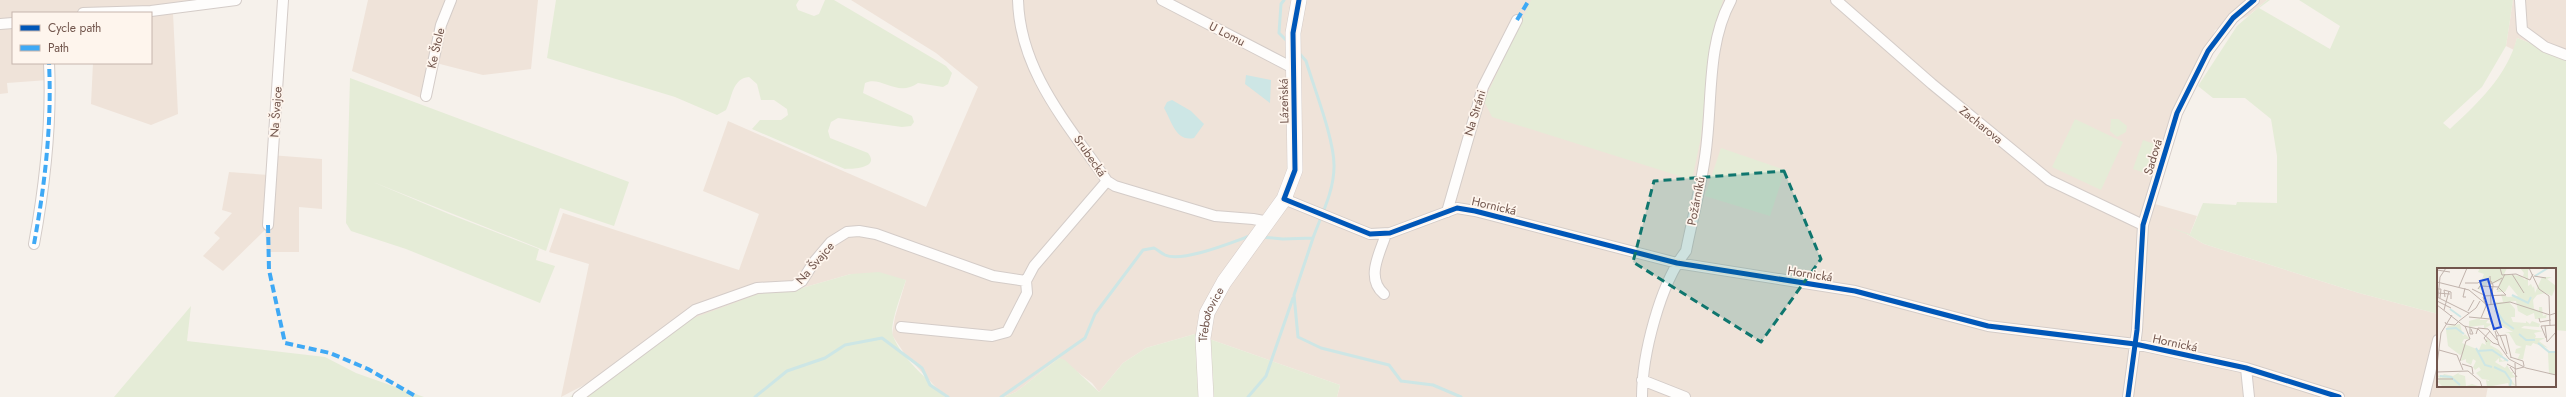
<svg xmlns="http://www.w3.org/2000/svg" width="2566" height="397" font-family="Jost,sans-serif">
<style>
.residential{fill:#efe3d9}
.green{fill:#e5ecd7}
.water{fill:#cde6e5}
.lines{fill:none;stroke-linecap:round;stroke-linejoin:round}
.stream{stroke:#cde6e5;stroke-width:3}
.street-casing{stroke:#d4ccc8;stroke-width:12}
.secondary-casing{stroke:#d5ccc8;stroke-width:16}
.street{stroke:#fefdfc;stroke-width:10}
.secondary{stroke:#fefdfc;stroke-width:15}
.quiet{stroke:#3fa9f5;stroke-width:4;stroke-dasharray:8 4;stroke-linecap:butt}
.cycleway-casing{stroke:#fef5ed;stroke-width:8}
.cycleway{stroke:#0057b8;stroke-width:5}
.marked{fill:#0f766e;fill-opacity:0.2;stroke:#0f766e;stroke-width:3;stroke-dasharray:8 5;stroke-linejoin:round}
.labels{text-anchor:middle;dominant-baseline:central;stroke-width:3.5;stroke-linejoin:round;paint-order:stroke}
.street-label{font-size:12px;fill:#72564d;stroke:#fef5ed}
.inset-river{fill:none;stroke:#cde6e5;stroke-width:2}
.inset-road{fill:none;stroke:#c1b3ac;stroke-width:1}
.view{fill:#1d4ed8;fill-opacity:0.15;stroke:#1d4ed8;stroke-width:2}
.inset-edge{fill:none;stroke:#72564d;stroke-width:2}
</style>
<rect width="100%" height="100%" fill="#f6f1eb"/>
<path class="residential" d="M0 0H242V1L173 13 178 114 151 125 91 104 93 63H151V13H13V63H47L48 80 7 83 8 93 0 94Z
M368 0H538L531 69 483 75 436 63 429 101 352 71Z
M851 0H2267L2248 16 2215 30 2148 202 2197 216 2190 234H2187L2204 244 2359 293 2438 314V386H2488L2486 397H1337L1340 385 1195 334 1146 348 1123 363 1099 392 1092 383 1059 358 1016 392 1004 397H945L904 353 892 335 895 317 906 280 851 274 795 290 761 293 561 397 589 264 549 252 563 213 739 270 759 214 703 191 728 121 926 207 978 87 936 53Z
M2513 0H2566V57L2517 38 2514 50 2506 46Z
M270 155 322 159V209L299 207V252H267L265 230 223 271 203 256 220 238 214 233 232 213 222 210 229 172 269 175Z"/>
<path class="green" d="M556 0H799L796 5 798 10 814 16 819 14 825 0H834L946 66 952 73 948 84 943 87 918 83C897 98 881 75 865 83L863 93 912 116 914 122 911 126 902 127 838 118 831 122 828 131 830 138 868 153C880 168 854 169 845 169L752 129 760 120H781L788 115 787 109 774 100H761L757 84 749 77C732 78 732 99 726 110L717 115 675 97 547 58Z
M1531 0H1723L1709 51 1701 137 1692 180 1492 117 1484 101Z
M2267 0H2270L2259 8 2330 49 2340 26 2299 0H2513L2506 46 2482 87 2443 123 2450 129C2478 103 2507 76 2517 38L2566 57V331L2555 330V269H2438V314L2359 293 2204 244 2187 234 2165 226 2190 234 2203 203 2236 205 2237 202 2277 203V156L2271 119 2245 98H2213L2198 86 2237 26Z
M350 78 629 182 614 226 560 208 546 251 373 182 449 214 539 249 536 260 555 266 540 303 406 249 351 231 346 223Z
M2075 119 2123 142 2101 190 2052 167Z
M2111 119H2118L2127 126 2126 132 2117 137 2110 131Z
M2143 140 2160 146 2151 175 2133 169Z
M1721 148 1785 170 1770 216 1705 196Z
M879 272 906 280C902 293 889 325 893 336 902 359 928 379 945 397H570L614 364 617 365 675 325 761 293 795 290 851 274Z
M191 306 187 341 325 357 356 373 424 397H114Z
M1195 334 1340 385 1337 397H1004L1016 392 1059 358 1065 360 1099 392 1123 363 1146 348Z"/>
<path class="water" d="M1246 75 1271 80 1270 103 1245 84Z
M1172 100 1191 111 1204 124 1194 138C1176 142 1172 122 1164 108L1167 102Z"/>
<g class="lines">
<path class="stream" d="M1284 0 1281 4 1279 33 1288 42
M1262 237 1283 239 1313 238C1321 216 1334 191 1334 167 1335 141 1314 88 1306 61L1299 53
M1313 238 1294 295 1298 337 1321 348 1389 365 1401 381 1433 385 1461 397
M755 397 787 371 825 358 845 345 882 338 922 368 930 385 948 397
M1001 397 1085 338 1095 314 1143 250 1154 248C1158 250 1161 253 1165 255 1182 263 1233 242 1250 236
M1248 397 1266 376 1293 298"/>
<g class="street-casing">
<path id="street" d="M1018 0C1020 72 1068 124 1107 181L1115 186 1215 216 1253 219 1269 222
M1162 0 1293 68
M1836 0 1932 84 2049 180 2143 225
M2520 0 2522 30 2545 47 2566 55
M83 13 151 11 236 0
M0 24 13 23
M426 96 441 25 451 0
M1284 199 1370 234 1390 233 1457 208 1475 211 1677 263 1855 291 1988 326 2135 344 2246 368 2339 397
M1447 212 1483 87 1517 20
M268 225 283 0
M34 244C45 184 52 124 49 63
M1384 294C1365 278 1380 253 1386 234
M901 327 992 336 1007 332 1027 293 1026 281 1034 266 1107 181
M2246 368 2249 397
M1642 380 1685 397
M578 397 695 310 757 288 794 286 802 281 814 262 831 242 847 232 859 231 876 234 993 276 1026 281
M1642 397C1642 355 1660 284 1686 251 1693 215 1704 177 1707 140 1712 94 1708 42 1731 0
M2128 397 2137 330 2143 225 2171 133 2177 113 2208 51 2233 18 2254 0
M2424 397 2438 340"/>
</g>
<g class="secondary-casing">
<g id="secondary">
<path id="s1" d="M1206 397 1203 338 1207 313 1224 282 1284 199 1295 170 1293 33 1299 0"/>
</g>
</g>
<use href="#street" class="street"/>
<use href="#secondary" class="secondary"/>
<path class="quiet" d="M1517 20 1529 0
M268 225 269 270 285 343 330 353 368 369 417 397
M34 244C45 184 52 124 49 63"/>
<g class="cycleway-casing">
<path id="cycleway" d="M1299 0 1293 33 1295 170 1284 199 1370 234 1390 233 1457 208 1475 211 1677 263 1855 291 1988 326 2135 344 2246 368 2339 397
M2128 397 2137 330 2143 225 2171 133 2177 113 2208 51 2233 18 2254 0"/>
</g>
<use href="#cycleway" class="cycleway"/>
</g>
<path class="marked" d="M1784 171 1821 259 1761 342 1633 262 1654 181Z"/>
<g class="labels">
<g class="street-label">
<text transform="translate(1227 34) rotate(27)">U Lomu</text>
<text transform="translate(436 48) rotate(-77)">Ke Štole</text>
<text transform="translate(1284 101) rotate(-91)">Lázeňská</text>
<text transform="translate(276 112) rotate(-86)">Na Švajce</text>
<text transform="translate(1475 113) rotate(-73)">Na Stráni</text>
<text transform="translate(1981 125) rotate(39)">Zacharova</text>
<text transform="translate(1090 156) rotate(55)">Srubecká</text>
<text transform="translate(2153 157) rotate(-73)">Sadová</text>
<text transform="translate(1696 201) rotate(-79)">Požárníků</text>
<text transform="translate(1494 206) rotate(13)">Hornická</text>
<text transform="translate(815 263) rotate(-49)">Na Švajce</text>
<text transform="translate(1810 274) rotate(9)">Hornická</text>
<text stroke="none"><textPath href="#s1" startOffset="84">Třebotovice</textPath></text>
<text transform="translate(2175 343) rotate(12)">Hornická</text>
</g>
</g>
<g transform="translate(2437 268)">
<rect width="119" height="119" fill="#f6f1eb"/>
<path d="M43 0H70L67 6 84 8 88 12 89 11 86 8 87 5 83 0H96L91 2V18L94 16 96 20 97 18 98 25 105 9H115L110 11 119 18 115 28 108 25 100 27 96 32 97 41 102 43V39H105L106 48 110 46 109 50 98 51 97 45 90 48 81 43 79 33 72 34 78 41V49H74L76 54 89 55V53L93 56 95 53 103 56 102 59 87 58 84 60 106 63 97 65 99 68 98 70H108L102 73 111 80 96 75 94 78 89 77 86 91 80 92 83 86 78 85 79 81 85 79 79 77 72 65 68 64H76L62 56V49L57 43 59 41 57 37V34H66L64 26 71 29 81 28 72 17 68 24H60L63 13 55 16 52 9 49 19 44 18 45 22 41 21 47 6 41 4ZM43 50V52H51L49 55 55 56 47 61V57L32 59V53ZM23 56 26 68 28 66 33 71H27L25 75 42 82 45 75 49 77 48 74 50 70 54 74 53 77 62 82 66 87 63 91 66 93 69 90 70 93 62 94V90L58 94 68 100 70 97 74 104H77L75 106 79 109 73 110 79 118 74 116 72 119 71 115 50 119 49 112 52 113V112L45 111 39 105 44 102 42 99 38 102 36 99 39 93 36 91 34 97 29 94V91L24 93 25 86 23 87 11 78 9 62 11 58ZM111 84H119V107L112 106ZM25 103 21 106 28 108 29 118 35 116 41 118 6 119 1 114 3 110 0 108 4 107V110L7 106 16 108Z" fill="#e5ecd7"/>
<path class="inset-river" d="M98 8 111 0M75 27 91 35 94 29M13 41 24 49M61 45 67 54 77 61M9 61 19 60 27 66M82 66 89 72H98M101 75 112 84H119M39 80 48 97 55 99M41 83 55 82 71 93M57 99 68 104 74 113 73 119M3 108 14 109 23 117"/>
<path class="inset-road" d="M63 0 65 7 79 6 93 12 96 6M92 0 102 21 112 28 113 58M0 2 13 4M75 6 87 25M53 8 54 36M97 8 109 10M0 14 32 22 50 37 73 34 113 47 119 45M50 14 54 13 56 17 55 28M28 15H41L43 13M54 16 65 10M22 19 30 0M28 20 26 29H29M0 21H4L3 30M35 21 47 27M41 21 43 18 62 19M60 22 68 6M0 25 13 26M46 28 69 27 61 19M0 29 32 45M8 29 7 22 14 24V31M1 30 3 9 9 0M0 33 14 40M0 37 27 58 41 61 56 75 62 77 72 91 89 100 119 107M7 42 12 23M51 42 54 54 62 67M31 43 37 32M32 49 53 51M44 50 49 38 46 29M102 50 103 54 114 52M22 53 39 40 43 33M8 54 9 56 18 57 22 53M108 58 110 74 119 64M33 59V66H36L34 61M58 63 62 77M39 66 41 60 51 61 60 72M63 67 70 86M59 68 69 67 74 89M109 70 104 58 119 57M50 74 47 70 53 63M2 82 20 87 26 102M73 89 86 93 87 98M23 93 29 73 33 71 28 58M78 95 79 119M25 96 35 99 36 106M70 96 79 101 87 99M0 97 4 65 15 47M73 99 80 109M0 104 31 103 43 113 45 119M0 111H16"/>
<path class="view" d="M51 11 64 59 57 61 43 13Z"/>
<rect width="119" height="119" class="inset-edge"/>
</g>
<rect x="12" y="12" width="140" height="52" fill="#fef5ed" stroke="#c6b5ad"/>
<rect x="20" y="25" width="20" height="6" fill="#0057b8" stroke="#c6b5ad"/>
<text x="48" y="32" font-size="12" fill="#72564d">Cycle path</text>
<rect x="20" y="45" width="20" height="6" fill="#3fa9f5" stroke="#c6b5ad"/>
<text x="48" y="52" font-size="12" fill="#72564d">Path</text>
</svg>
